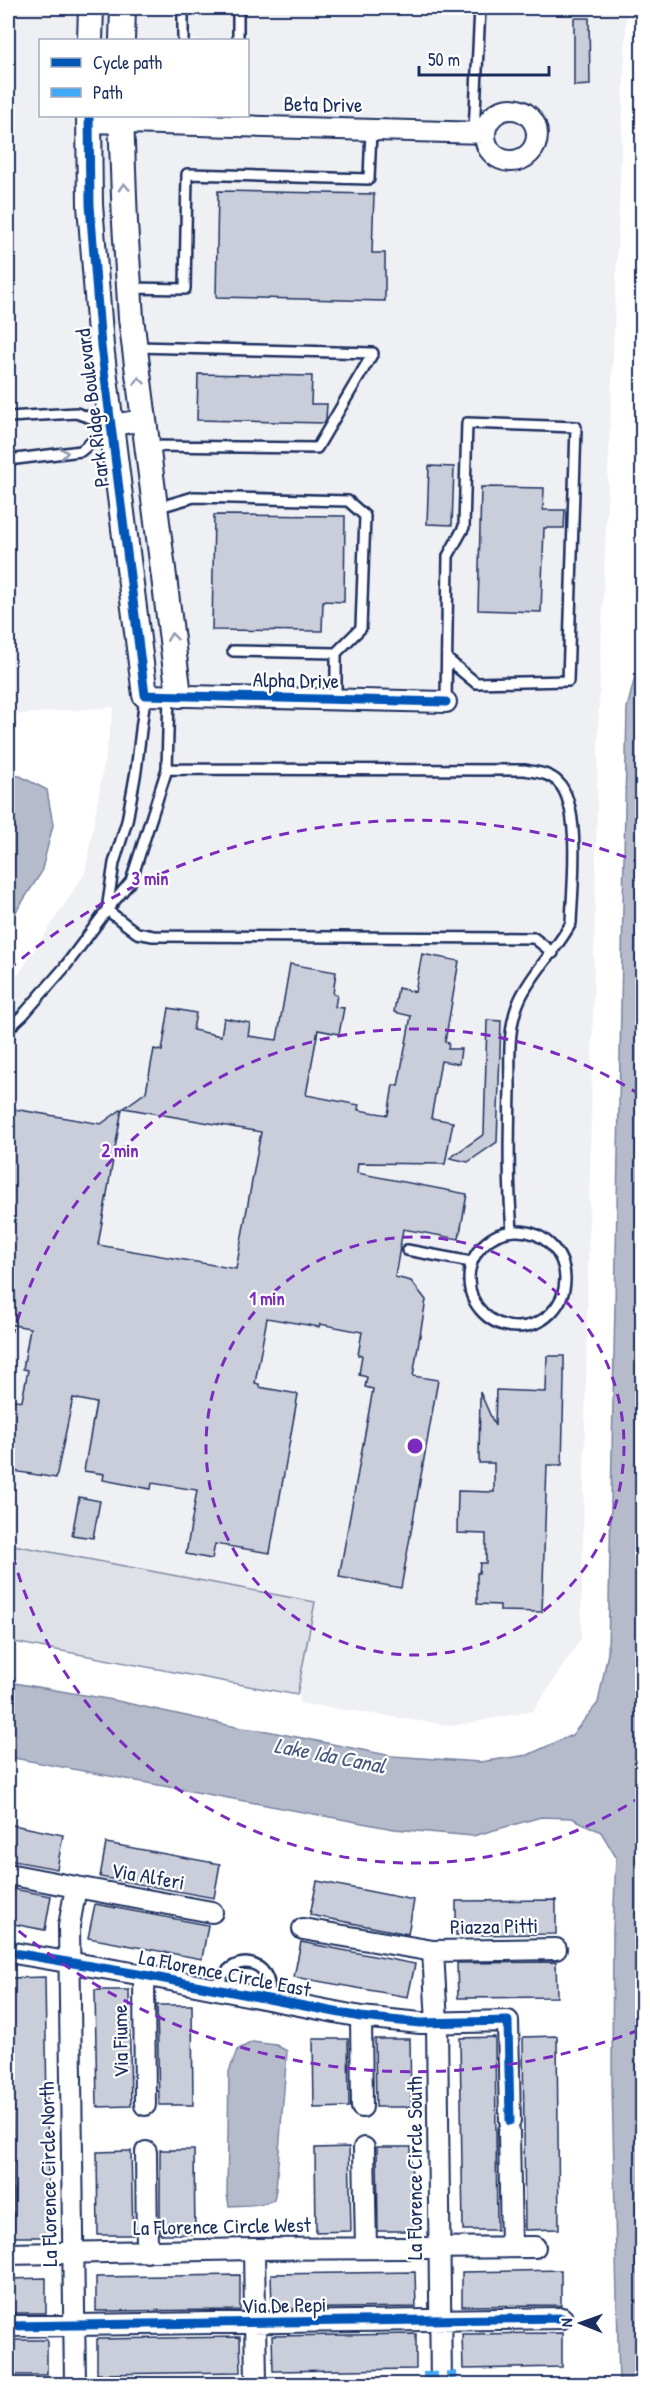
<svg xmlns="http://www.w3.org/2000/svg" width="650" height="2392" font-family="'Patrick Hand',sans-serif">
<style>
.built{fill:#eff0f4;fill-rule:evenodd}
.green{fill:#dee1e7;stroke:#7c88a2;stroke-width:1.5}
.water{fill:#b5bbca;stroke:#77839f;stroke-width:1.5}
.building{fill:#caceda;stroke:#1b2f5e;stroke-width:1.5}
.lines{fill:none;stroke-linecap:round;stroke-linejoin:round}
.service-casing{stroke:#1b2f5e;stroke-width:14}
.minor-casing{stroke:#1b2f5e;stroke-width:24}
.tertiary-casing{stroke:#1b2f5e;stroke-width:28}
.service{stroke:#fff;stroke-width:9}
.minor{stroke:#fff;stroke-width:20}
.tertiary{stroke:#fff;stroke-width:24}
.quiet{stroke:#3fa9f5;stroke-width:8;stroke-dasharray:15 8;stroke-linecap:butt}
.cycleway-casing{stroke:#fff;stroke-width:13}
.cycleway{stroke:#0057b8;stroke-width:9}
.oneway{stroke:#8d97ae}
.ring{fill:none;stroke:#7b2cbf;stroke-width:3;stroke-dasharray:10 8}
.labels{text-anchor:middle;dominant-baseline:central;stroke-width:4.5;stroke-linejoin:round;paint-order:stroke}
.street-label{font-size:21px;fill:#1b2f5e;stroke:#fff}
.water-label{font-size:22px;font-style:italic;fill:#49597e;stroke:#fff}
.centre{fill:#7b2cbf;stroke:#fff;stroke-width:3}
.ring-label{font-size:18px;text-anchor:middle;font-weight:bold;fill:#7b2cbf;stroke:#fff;stroke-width:4.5;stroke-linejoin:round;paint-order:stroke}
</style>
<rect width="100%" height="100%" fill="#fff"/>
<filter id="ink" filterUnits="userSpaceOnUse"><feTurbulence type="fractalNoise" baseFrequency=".0167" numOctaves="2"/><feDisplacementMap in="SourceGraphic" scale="12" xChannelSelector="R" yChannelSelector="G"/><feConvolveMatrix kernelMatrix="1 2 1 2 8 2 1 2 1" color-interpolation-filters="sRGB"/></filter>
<g filter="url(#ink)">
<path class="built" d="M8 8H627L599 702 581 1639 533 1711 453 1726 299 1703 300 1695 8 1641V990L85 873 114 707 8 715ZM40 40H248V116H40Z"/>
<path class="green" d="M8 1544 315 1602 297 1695 8 1641Z"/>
<path class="water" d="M642 445V2384H619L612 2084 613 1930 616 1857 601 1832 572 1818 541 1817 473 1836 394 1829 8 1757V1682L113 1700 241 1728 267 1731 392 1756 480 1762 528 1755 572 1735 598 1703 608 1653 627 708 639 661Z
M8 775 20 776 47 790 53 825 41 873 8 924Z
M252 2042 276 2045 287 2051 276 2189 274 2200C259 2206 245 2205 229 2206L227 2194 229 2072 237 2050Z"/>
<path class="building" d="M574 18H589L590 85 574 86Z
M218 191 374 194 372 253H385V301L216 297Z
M198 374 312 376 311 404H327L326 419 324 423 197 420Z
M429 466 454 467 452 525 427 524Z
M481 487 544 488 543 510H565L564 528H544L541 612 478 610Z
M214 515 345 516 344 602 323 601 322 631 212 630Z
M422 954 459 961 445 1042 449 1043 448 1049H461L459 1064 441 1061 431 1118 453 1122 445 1164 358 1163 357 1173 467 1194 459 1239 403 1229 395 1277 411 1281 426 1300 413 1376 438 1380 401 1588 339 1577 373 1389 365 1387 367 1377 359 1375 362 1355H358L362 1332 320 1324 319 1327 267 1318 255 1383 259 1384V1387L298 1394 270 1553 215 1544 212 1559 186 1554 197 1490 152 1483 151 1489 103 1480 104 1474 84 1471 96 1403 73 1398 56 1478 13 1471 16 1461 8 1459V1409L9 1399 22 1401 28 1370 23 1369 30 1328 8 1324V1108L101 1124 122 1109 98 1245 236 1269 261 1132 124 1108 146 1092 154 1049 162 1051 169 1008 196 1013 193 1030 221 1036 224 1018 250 1023 248 1036 277 1040 290 964 336 972 333 994 337 995 335 1007 344 1008 339 1034 318 1030 306 1095 359 1105 358 1110 388 1115 393 1085 398 1086 411 1016 394 1012 398 988 415 992Z
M487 1020 501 1021 497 1142 468 1162 450 1158 484 1134Z
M547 1356H564V1379L562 1465H547L542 1612 500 1611V1605L477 1604V1573H479L480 1563H486V1534L457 1533 458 1491 494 1492V1463H479L480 1392 495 1426 496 1390 546 1392Z
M79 1497 100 1501 93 1538 72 1535Z
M8 1824 63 1835 57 1869 8 1860Z
M106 1843 220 1864 214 1898 100 1877Z
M317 1881 414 1900 408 1934 310 1915Z
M8 1888 51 1896 45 1930 8 1923Z
M556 1900V1934L456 1935V1901Z
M95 1904 208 1925 202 1959 88 1938Z
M301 1942 415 1964 408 1997 294 1977Z
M556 1962 557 1997 458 1998 457 1963Z
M45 1977 49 2237H14L10 1978Z
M95 1990H129L131 2106 97 2107Z
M157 2005H192L193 2105H159Z
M557 2036 559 2229 525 2230 523 2037Z
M495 2037 497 2230H463L460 2038Z
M313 2039H348L349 2107 314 2108Z
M375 2039H410L411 2107H376Z
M349 2147 351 2231 316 2232 315 2148Z
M377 2147H411L413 2231H378Z
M160 2150H194L195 2234H160Z
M129 2151H131L133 2235H98L97 2152Z
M561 2270V2305L462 2306V2272Z
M415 2272 416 2307 272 2309 271 2274Z
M240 2275V2310L96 2311V2277Z
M46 2278V2313H8V2279Z
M562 2333V2367L463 2369 462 2334Z
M416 2334V2369L273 2371 272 2336Z
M240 2337 241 2372 97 2374V2339Z
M8 2340H47V2375H8Z"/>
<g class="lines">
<g class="service-casing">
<path id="service" d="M238 8V40
M183 40V8
M474 132 480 8
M129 288 185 289 187 174 369 179 371 130
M137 347 373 353 317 448 147 446
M8 417 76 413 109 424
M8 460 81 451 108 428
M156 508 194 497 348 501 365 516 361 628 336 653
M233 651 336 653V699
M446 702 448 556 464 527 467 423 576 427 568 681 476 683 447 659
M167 769 169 695
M8 1029 23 1015 64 968 107 910 114 863 127 821 136 771 145 697
M469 1279a48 48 0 1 1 96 0a48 48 0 1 1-96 0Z
M512 1231C508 1183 509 1136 510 1089 510 1059 507 1027 520 999 533 971 557 950 571 923 572 890 582 806 558 782 549 773 536 772 524 770L167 769 131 881 107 910 137 933 153 936 534 938 553 953
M407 1250 471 1262
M216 1990C227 1950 276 1956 269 1999"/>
</g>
<g class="minor-casing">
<path id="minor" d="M485 135a26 26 0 1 1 52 0a26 26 0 1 1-52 0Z
M88 122 485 133
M112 425 144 420
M145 695 446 702
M8 1874 76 1887 69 1926 75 2384
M76 1887 212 1912
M303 1929 433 1951 556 1949
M433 1951 437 2023 441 2384
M8 1952 144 1975 361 2017 420 2023 508 2021 510 2121
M144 1975 145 2105
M361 2017 362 2107
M509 2131 511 2247
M364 2148 366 2248
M146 2152 147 2252
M254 2249 256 2384
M8 2254 254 2249 535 2247
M8 2326 562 2318"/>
</g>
<g class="tertiary-casing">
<path id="tertiary" d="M90 40 91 8
M122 40 123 8
M89 116 90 205 101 346 145 695
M121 116 125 223 131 318 179 695"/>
</g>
<use href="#service" class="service"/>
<use href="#minor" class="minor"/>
<use href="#tertiary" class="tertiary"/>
<path class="quiet" d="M423 2376 457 2375"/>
<g class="cycleway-casing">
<path id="cycleway" d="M89 116 90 205 101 346 145 695 446 702
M8 1952 144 1975 361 2017 420 2023 508 2021 510 2121
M8 2326 562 2318"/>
</g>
<use href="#cycleway" class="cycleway"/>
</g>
<defs><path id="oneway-chevron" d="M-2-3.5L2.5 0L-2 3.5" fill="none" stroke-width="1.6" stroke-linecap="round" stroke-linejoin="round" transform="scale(1.5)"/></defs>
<g class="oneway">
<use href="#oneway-chevron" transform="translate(124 187) rotate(-92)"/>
<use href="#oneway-chevron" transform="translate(139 381) rotate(-97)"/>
<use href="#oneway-chevron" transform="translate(64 453) rotate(-7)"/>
<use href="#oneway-chevron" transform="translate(172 637) rotate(-97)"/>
</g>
</g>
<g class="ring">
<circle cx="415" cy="1446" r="209"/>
<path d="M642 1796A417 417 0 0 1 8 1536M8 1356A417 417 0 0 1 642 1096"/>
<path d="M639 2030A626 626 0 0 1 8 1922M8 970A626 626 0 0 1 639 862"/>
</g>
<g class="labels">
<g class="street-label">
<text transform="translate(323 104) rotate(1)">Beta Drive</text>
<text transform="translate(92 408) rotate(-97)">Park Ridge Boulevard</text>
<text transform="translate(296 680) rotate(1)">Alpha Drive</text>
<text transform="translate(148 1876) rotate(10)">Via Alferi</text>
<text transform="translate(494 1926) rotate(-1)">Piazza Pitti</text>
<text transform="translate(225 1973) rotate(11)">La Florence Circle East</text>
<text transform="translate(120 2041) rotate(-91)">Via Fiume</text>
<text transform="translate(414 2168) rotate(-90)">La Florence Circle South</text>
<text transform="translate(48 2174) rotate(-91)">La Florence Circle North</text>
<text transform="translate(222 2226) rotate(-1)">La Florence Circle West</text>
<text transform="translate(284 2305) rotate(-1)">Via De Pepi</text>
</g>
<g class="water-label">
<text transform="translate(330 1755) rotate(11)">Lake Ida Canal</text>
</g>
</g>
<circle cx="415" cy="1446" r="9" class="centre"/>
<g class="ring-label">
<text x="150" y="885">3 min</text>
<text x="120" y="1157">2 min</text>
<text x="267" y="1305">1 min</text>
</g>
<rect width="650" height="2392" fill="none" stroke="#fff" stroke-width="30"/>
<rect x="15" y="15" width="620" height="2362" fill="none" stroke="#1b2f5e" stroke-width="2" filter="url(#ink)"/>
<rect x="39" y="39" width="210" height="78" fill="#ffffff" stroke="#a4acbf" stroke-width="1.5"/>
<rect x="51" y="58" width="30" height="9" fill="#0057b8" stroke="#a4acbf" stroke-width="1.5"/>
<text x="93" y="69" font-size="18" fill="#1b2f5e">Cycle path</text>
<rect x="51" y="88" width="30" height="9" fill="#3fa9f5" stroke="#a4acbf" stroke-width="1.5"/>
<text x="93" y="99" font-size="18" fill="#1b2f5e">Path</text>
<g transform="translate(581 2323) rotate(271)" stroke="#ffffff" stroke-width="4.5" paint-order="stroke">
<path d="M0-4.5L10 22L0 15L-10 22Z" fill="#1b2f5e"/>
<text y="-9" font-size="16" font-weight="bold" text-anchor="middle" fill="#1b2f5e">N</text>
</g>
<path d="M419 66v9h130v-9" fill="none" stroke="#1b2f5e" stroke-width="3"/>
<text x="428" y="66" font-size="18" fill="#1b2f5e" stroke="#ffffff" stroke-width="4.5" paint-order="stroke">50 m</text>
</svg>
